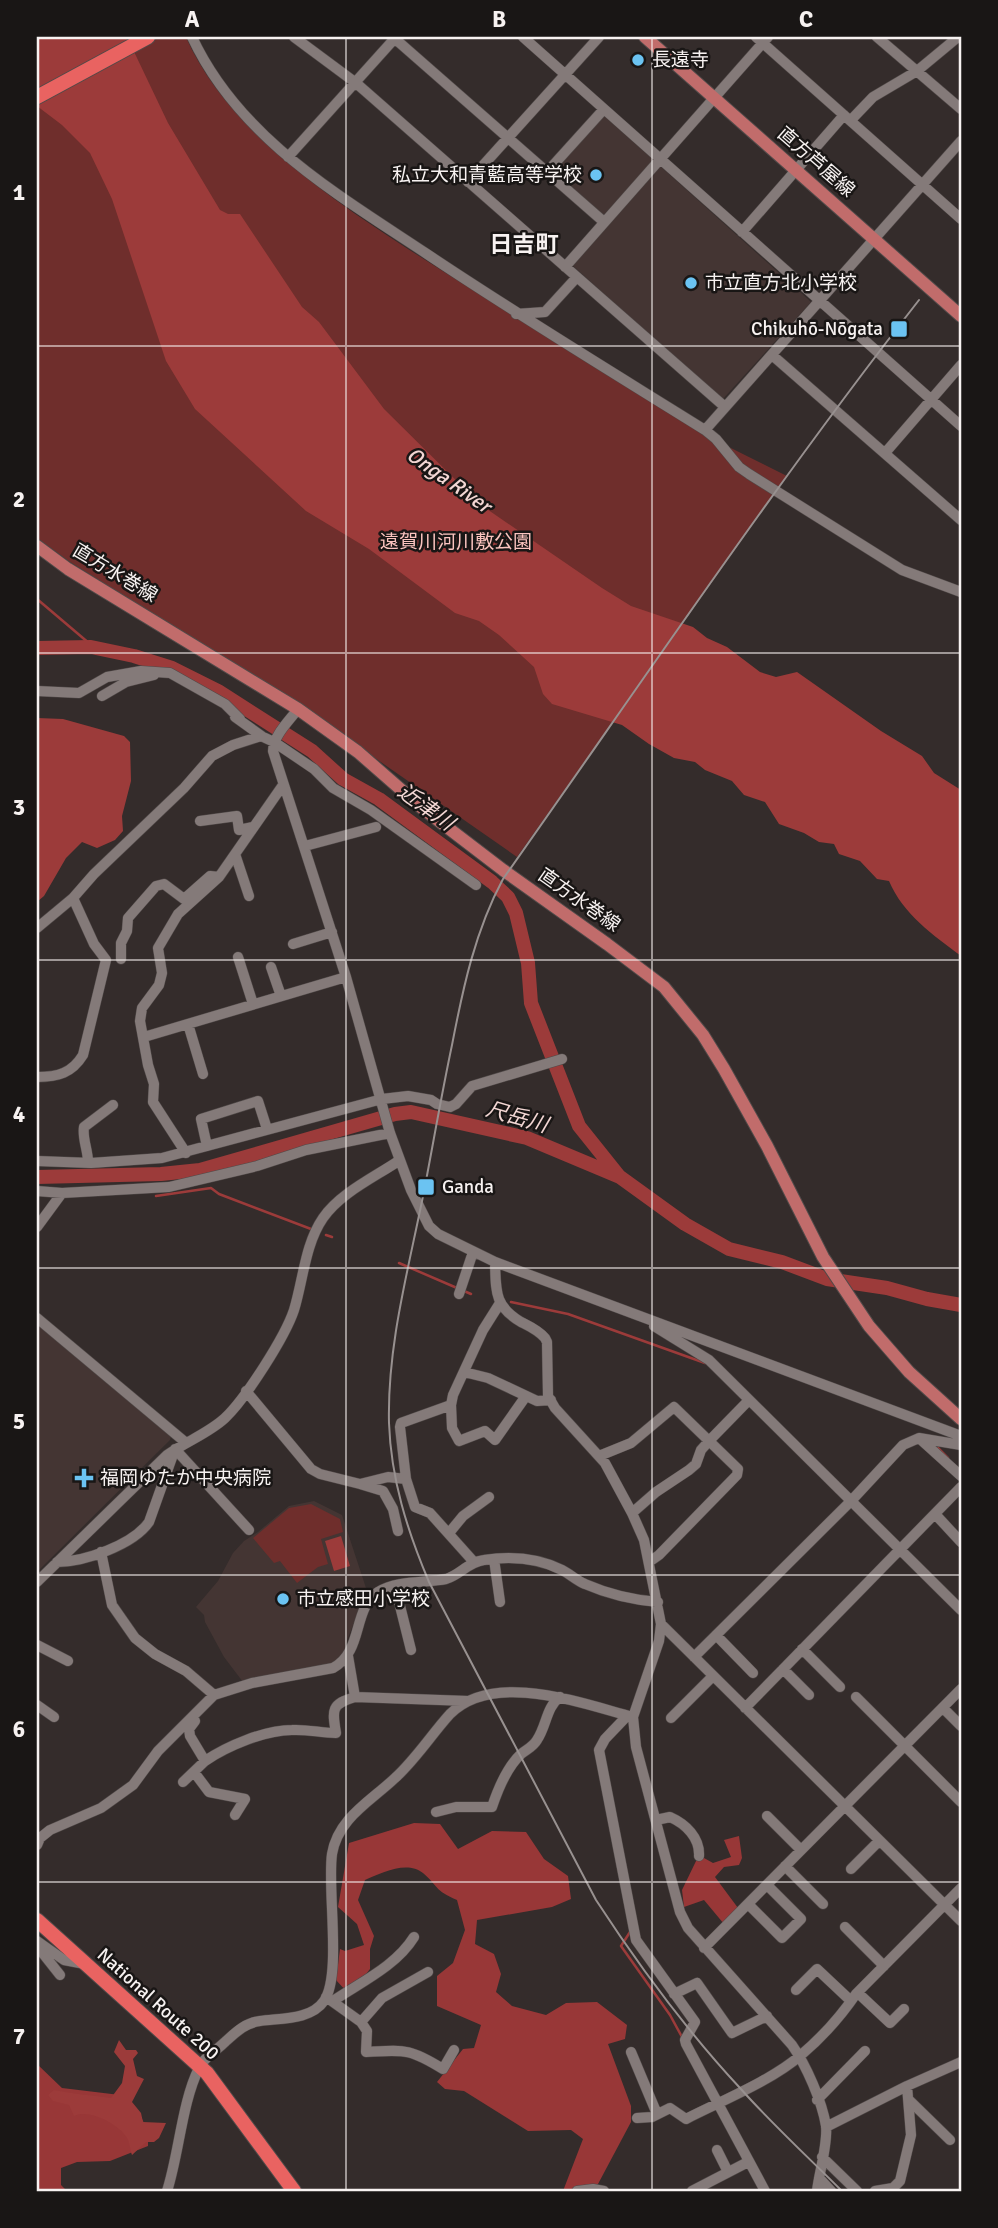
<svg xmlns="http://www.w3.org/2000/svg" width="998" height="2228" font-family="Signika,'Noto Sans JP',sans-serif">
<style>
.built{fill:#443533}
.green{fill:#6f2e2c}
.forest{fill:#983737}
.water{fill:#9c3b3a}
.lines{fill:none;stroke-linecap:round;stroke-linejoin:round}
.stream{stroke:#9c3b3a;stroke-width:2.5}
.river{stroke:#9c3b3a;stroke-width:14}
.minor-casing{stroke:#514a49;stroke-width:11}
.major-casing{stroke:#514a49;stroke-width:14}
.highway-casing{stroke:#514a49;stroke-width:16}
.minor{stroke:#847a79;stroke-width:10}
.major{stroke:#c16c6b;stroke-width:12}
.highway{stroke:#e96361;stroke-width:14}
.tram{stroke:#989190;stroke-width:2}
.grid{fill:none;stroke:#f7f2f1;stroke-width:2;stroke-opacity:0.55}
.poi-dot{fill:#6bc3f2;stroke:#191615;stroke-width:2.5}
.labels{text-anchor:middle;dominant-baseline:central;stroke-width:5;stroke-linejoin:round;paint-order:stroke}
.poi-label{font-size:19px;fill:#f7f2f1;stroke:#191615;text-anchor:start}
.street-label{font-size:19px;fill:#f7f2f1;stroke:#191615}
.park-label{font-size:19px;fill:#fbc4bf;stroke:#191615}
.water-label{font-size:21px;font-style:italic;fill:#f3d7d4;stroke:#191615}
.quarter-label{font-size:23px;font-weight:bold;fill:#f7f2f1;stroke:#191615}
.neatline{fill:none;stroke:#f7f2f1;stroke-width:2.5}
.grid-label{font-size:23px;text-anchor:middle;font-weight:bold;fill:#f7f2f1}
</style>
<rect width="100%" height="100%" fill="#342c2b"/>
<path class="built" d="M603 115 654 160 602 217 552 171Z
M660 166 811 302 722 400 571 264Z
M37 1324 171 1436 170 1440 37 1572Z
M314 1501 342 1515 367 1591 345 1645V1654L331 1666 243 1682 224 1657 205 1622 204 1615 196 1607 218 1581 233 1553 244 1541 258 1532 289 1506Z"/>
<path class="green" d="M37 37H186C234 148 382 232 481 295 551 340 621 385 693 427 723 445 755 460 787 476L517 857 299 705 70 562 37 538Z
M311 1504 340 1519 343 1532 321 1539 328 1564 318 1567 297 1583 280 1561 274 1563 253 1538 289 1508Z"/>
<path class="forest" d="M414 1823 440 1824 458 1849 492 1831 526 1832 544 1859 568 1876 571 1899 552 1907 477 1920 475 1944 494 1954 501 1974 496 1992 512 2006 546 2015 566 2003 597 2002 627 2025 625 2039 608 2044 631 2106V2122L598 2184 563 2191 583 2139 571 2130 528 2131 464 2091 445 2089 437 2082 463 2049 474 2048 481 2025 437 2006V1976L453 1963 465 1930 457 1900C434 1890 439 1887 423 1873 407 1860 381 1873 365 1880L358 1900 374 1936 370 1949V1969L359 1983 347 1992 336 1980 340 1949 345 1951 364 1945 357 1924 338 1907 349 1843Z
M739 1836 742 1858 739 1865 724 1867 715 1877 738 1908 724 1924 704 1900 684 1907 682 1890 697 1859 704 1858 713 1863 731 1857 724 1840Z
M37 2064 62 2088 120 2095 138 2111 145 2125 148 2133V2146L110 2161 77 2162 61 2168V2185L67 2191H37Z"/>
<path class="water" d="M37 37H127L168 123 220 210 228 214H240L302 307 319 322 384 409 481 505 602 588 631 606 693 627 707 638 727 647 760 672 776 677 797 672 881 731 922 756 934 773 961 790V956C933 935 903 914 889 881L877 879 860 861 839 854 834 844 819 842 804 833 779 824 765 802 744 795 732 781 705 770 695 762 674 758 649 744 622 725 552 704 543 694 534 667 499 635 479 621 455 613 369 549 306 511 195 409 166 361 112 199 90 153 62 125 37 106Z
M37 718 63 719 124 736 130 742 131 781 122 816 123 831 115 840 97 848 82 842 66 858 44 896 38 901Z
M341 1536 350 1566 334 1571 325 1541Z
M119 2040 126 2050H136L138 2053 133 2059 137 2076 144 2079 132 2102 141 2113 143 2122 166 2123 159 2138 154 2142H146L132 2155C130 2150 130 2143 127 2138 120 2125 89 2108 74 2116L69 2105 53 2101 48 2095 54 2090C73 2094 91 2095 111 2098L122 2083 125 2066 114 2052Z"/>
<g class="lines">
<path class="stream" d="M37 599 90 644 91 647
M156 1196 211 1188 219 1194 311 1229
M326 1235 332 1237
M399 1263 457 1288
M464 1291 471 1294
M511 1302 568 1314 705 1363
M938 1448 948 1458
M630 1932 621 1946 670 2015 682 2037"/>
<path class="river" d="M37 648 91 647 134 656 172 668 218 691 312 751 343 779 379 799 492 882 508 897 516 913 528 963 531 1003 579 1126 619 1176
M37 1177 161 1174 200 1170 395 1114 411 1112 527 1138 620 1177 685 1224 729 1249 782 1262 827 1279 887 1288 927 1299 961 1305"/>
<g class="minor-casing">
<path id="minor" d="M192 37C239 138 337 194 427 254 518 315 612 372 705 430L716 439 739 467 749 474 902 570 961 592
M294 37 356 83 725 407
M393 37 604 222
M523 37 961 426
M756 37 961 219
M877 37 961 109
M851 120 873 97 917 71 958 37
M288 157 396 37
M547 172 604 109
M468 182 599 37
M742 232 844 115
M565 267 768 37
M516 314 545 312 577 277
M772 355 961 520
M705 430 961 141
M885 453 961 365
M37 691 79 693 107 677 141 671 170 673 225 704 240 719
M102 696 126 682 154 675
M298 709C289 721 273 736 273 751L346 977 390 1133 411 1190 429 1226 438 1234 495 1262C496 1291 494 1306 521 1322 529 1326 538 1330 545 1338L547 1342 548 1396 555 1408 605 1463 632 1513 644 1540 661 1624 659 1641 633 1717 636 1747 680 1912 688 1928 792 2045C806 2065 822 2101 826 2126 828 2144 819 2173 817 2191
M235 717 263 737
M200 821 237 816 239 830 253 827
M305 846 376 827
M235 854 249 896
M37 928 73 898 94 874 184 788 212 756 233 745 261 736 274 742 314 769 333 788 371 810 476 885
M293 944 332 932
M238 957 253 1004
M121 959V943L127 931 128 918 156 886 164 884 184 899 210 876 219 877
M271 967 281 996
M188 1024 203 1074
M144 1037 346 977
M37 1077C58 1077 72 1073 83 1055L106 960 94 944 73 898
M207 1146 201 1119 258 1101 267 1129
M186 1153 153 1102 154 1084 148 1065 140 1021 142 1008 159 985 162 973 158 948 178 914 219 877 283 785
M37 1161 91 1163 162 1158 382 1099 408 1096 431 1100 437 1104 450 1107 456 1104 472 1086 562 1059
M88 1162C88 1150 82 1138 84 1127L113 1105
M37 1191 62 1193 169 1187 257 1166 306 1150 390 1133
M37 1227 62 1193
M495 1262 961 1436
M459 1294 473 1252
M37 1318 185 1442
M654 1326 709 1360 961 1610
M464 1372 488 1378 537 1401 551 1400
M246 1391 311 1469 320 1474 360 1484 388 1477 406 1479 415 1507 430 1513 473 1561
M451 1405 452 1428 459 1441 485 1431 495 1440 526 1396
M919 1438 961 1476
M599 1456 631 1443 674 1407 738 1469 737 1475 659 1555 649 1562
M406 1479 400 1427 401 1423 451 1405 453 1395 483 1330 500 1303
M360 1484 383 1491 393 1509 398 1531
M632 1513 656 1492 689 1470 696 1464 701 1450 709 1441 749 1400
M935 1514 961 1542
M449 1533 463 1516 489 1497
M101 1552 112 1605 135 1638 155 1654 186 1671 214 1695
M494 1559 500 1602
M57 1562C84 1562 133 1545 149 1522L175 1449 249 1530
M37 1582 167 1455C185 1442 209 1433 225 1418 246 1398 285 1337 294 1310 303 1281 305 1244 323 1218 340 1193 375 1177 400 1160
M395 1586 411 1650
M661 1624 961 1921
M716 1635 753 1673
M37 1645 68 1661
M802 1649 840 1687
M348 1656 355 1697
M694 1657 851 1501 903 1445 919 1438 961 1445
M783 1669 809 1695
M856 1697 961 1802
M37 1705 54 1717
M745 1708 961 1487
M943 1708 961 1726
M627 1716 605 1739 599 1750 636 1940 695 2022 685 2040 686 2044 765 2191
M671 1718 713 1676
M195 1721 189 1729 190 1736 205 1761C227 1746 265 1730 292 1730 307 1729 321 1733 336 1733 332 1710 331 1704 355 1697L468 1701
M194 1772 209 1792 245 1799 235 1815
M183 1782 205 1761
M436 1812 456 1807H492C498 1789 507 1767 521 1754 527 1749 533 1747 537 1740 547 1725 546 1707 560 1697
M767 1816 801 1850
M656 1820 670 1817C686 1824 700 1838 699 1856
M37 1845 40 1838 50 1830 101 1808 133 1785 158 1751 214 1695 252 1683 333 1668C364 1651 352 1609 378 1592 397 1580 425 1583 446 1579 460 1575 468 1562 484 1560 510 1556 538 1558 562 1570 570 1574 577 1581 585 1584 608 1594 633 1600 658 1602
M785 1866 823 1904
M851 1869 879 1841
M748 1904 782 1938 801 1919 767 1885
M845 1927 884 1966
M37 1941 64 1960 85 1964
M37 1946 60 1975
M704 1948 961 1689
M796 1990 817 1969 851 2001
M858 1993 890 2023 904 2009
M674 1994 697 1983 732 2033 767 2016
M326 1997 361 2022 367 2031 366 2052C405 2050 409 2048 443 2069L454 2050
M333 2001C361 1982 396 1966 414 1937
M361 2022 382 1998 428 1972
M631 2052 657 2114
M817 2100 865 2051
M909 2100 950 2140
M637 2118 652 2117 670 2108 686 2119C721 2101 771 2081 801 2055 821 2038 841 2016 856 1994L961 1888
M826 2127 907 2086 961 2062
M717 2150 728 2172
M822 2157 857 2191
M819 2178 831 2191
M167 2191C179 2154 182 2102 199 2068 203 2058 217 2050 225 2042 236 2032 245 2023 260 2021 281 2018 311 2020 324 2001 342 1975 327 1889 332 1854 338 1818 371 1801 395 1778 416 1759 431 1735 450 1714 494 1670 583 1704 633 1717
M577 2191 593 2189 604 2191
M692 2191 748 2162
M875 2191 893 2188 900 2181 911 2135 907 2086"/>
</g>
<g class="major-casing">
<path id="major" d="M645 37 961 316
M37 546 68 569 298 709 358 752 422 808 503 870 607 944 664 987 703 1035 724 1069 767 1146 823 1257 869 1326 909 1372 961 1419"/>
</g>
<g class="highway-casing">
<path id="highway" d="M37 97 148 37
M37 1920 207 2073 294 2191"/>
</g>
<use href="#minor" class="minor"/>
<use href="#major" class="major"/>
<use href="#highway" class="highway"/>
<path class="tram" d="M842 2191C808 2157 772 2124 740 2088 686 2030 639 1966 596 1900L429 1582C407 1530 391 1479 389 1423 387 1343 410 1264 425 1186 434 1139 442 1092 452 1045 463 988 475 931 503 879 640 685 773 487 919 300"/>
</g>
<path class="grid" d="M346 37V2191M652 37V2191M37 346H961M37 653H961M37 960H961M37 1268H961M37 1575H961M37 1882H961"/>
<g class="poi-dot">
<circle cx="638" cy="60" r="7"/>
<circle cx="596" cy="175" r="7"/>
<circle cx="691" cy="283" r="7"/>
<rect x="890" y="320" width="18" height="18" rx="3.5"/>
<rect x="417" y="1178" width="18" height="18" rx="3.5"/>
<path d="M80.5 1467.5h7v7h7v7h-7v7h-7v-7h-7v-7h7z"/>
<circle cx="283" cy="1599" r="7"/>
</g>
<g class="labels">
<g class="poi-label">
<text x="652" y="60">長遠寺</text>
<text x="582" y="175" text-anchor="end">私立大和青藍高等学校</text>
<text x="705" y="283">市立直方北小学校</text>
<text x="883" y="329" text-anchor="end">Chikuhō-Nōgata</text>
<text x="442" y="1187">Ganda</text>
<text x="100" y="1478">福岡ゆたか中央病院</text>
<text x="297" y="1599">市立感田小学校</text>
</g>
<g class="street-label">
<text transform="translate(816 162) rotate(41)">直方芦屋線</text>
<text transform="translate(115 573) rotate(31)">直方水巻線</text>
<text transform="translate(579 900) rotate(35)">直方水巻線</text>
<text transform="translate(158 2004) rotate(42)">National Route 200</text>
</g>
<g class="park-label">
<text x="456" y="542">遠賀川河川敷公園</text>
</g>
<g class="water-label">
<text transform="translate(449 480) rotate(35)">Onga River</text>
<text transform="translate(426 807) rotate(36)">近津川</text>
<text transform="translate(517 1117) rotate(16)">尺岳川</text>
</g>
<g class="quarter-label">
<text x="524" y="244">日吉町</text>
</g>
</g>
<rect width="998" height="2228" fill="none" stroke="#191615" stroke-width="77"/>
<rect x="38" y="38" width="922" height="2152" class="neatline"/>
<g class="grid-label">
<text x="192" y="27">A</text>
<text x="499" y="27">B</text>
<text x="806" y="27">C</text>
<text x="19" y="200">1</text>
<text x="19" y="507">2</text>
<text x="19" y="815">3</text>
<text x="19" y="1122">4</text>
<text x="19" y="1429">5</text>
<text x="19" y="1737">6</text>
<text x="19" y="2044">7</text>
</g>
</svg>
